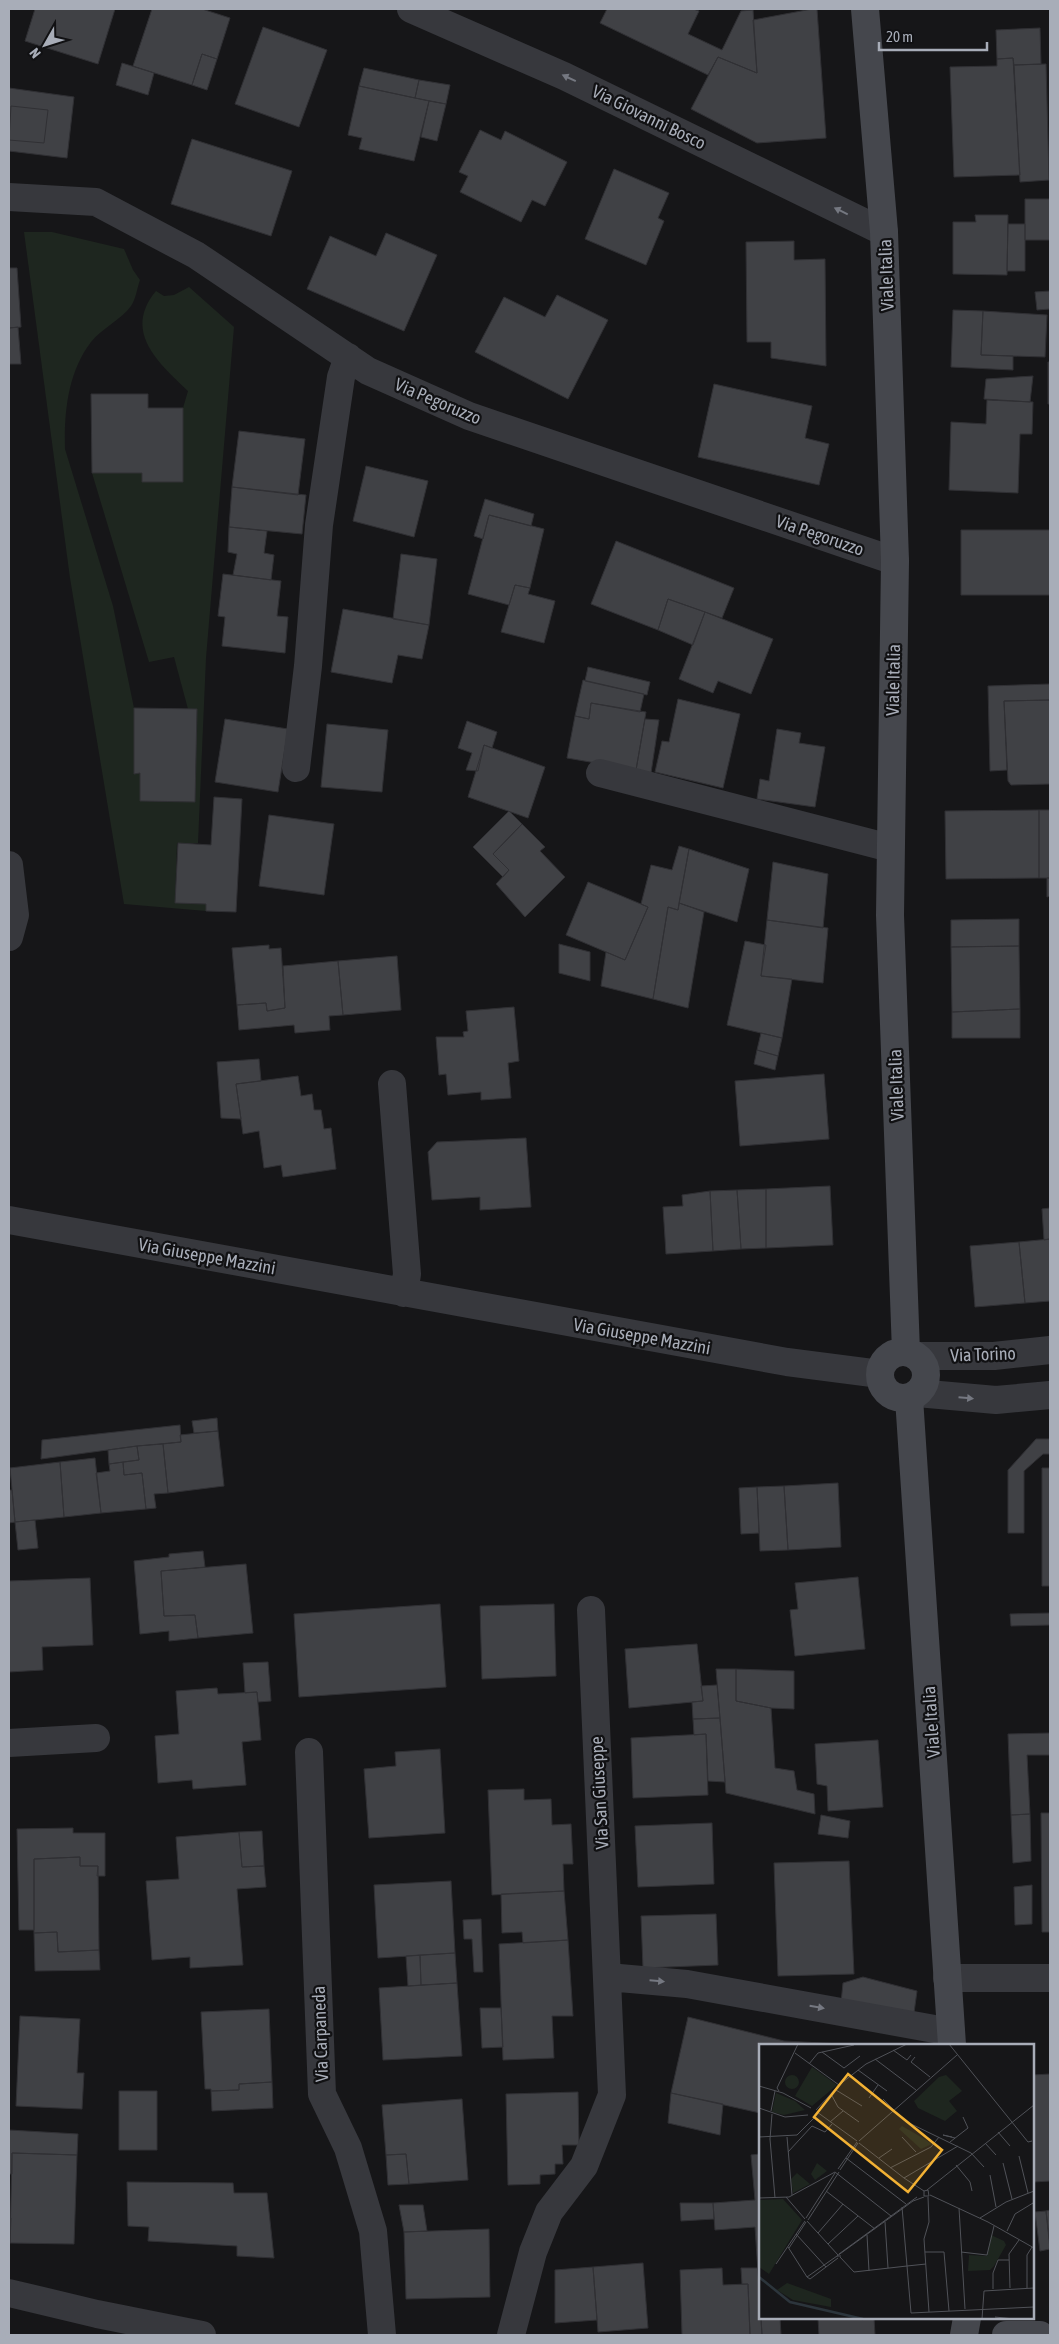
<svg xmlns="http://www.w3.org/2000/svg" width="1059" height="2344" font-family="'Asap Condensed',sans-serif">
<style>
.green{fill:#1e261f}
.building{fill:#404145;stroke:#303034}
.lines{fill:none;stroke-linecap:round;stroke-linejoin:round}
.minor{stroke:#37383d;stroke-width:28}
.tertiary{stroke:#37383d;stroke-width:28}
.secondary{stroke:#45474d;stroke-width:28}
.oneway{fill:#757881}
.labels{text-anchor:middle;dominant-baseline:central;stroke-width:4.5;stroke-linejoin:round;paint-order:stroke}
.street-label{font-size:18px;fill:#a8adb8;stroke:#111113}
.inset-river{fill:none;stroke:#2c353c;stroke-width:2.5}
.inset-road{fill:none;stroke:#505258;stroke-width:1}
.view{fill:#f2b134;fill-opacity:0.15;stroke:#f2b134;stroke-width:2.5}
.inset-edge{fill:none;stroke:#a8adb8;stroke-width:2.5}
</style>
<rect width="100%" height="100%" fill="#161618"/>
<path class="green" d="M24 232H52L124 249 133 270 140 280C137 288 136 299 131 306 121 320 102 328 91 342 68 372 64 412 65 449L113 606 134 708V774L140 773V801L195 802 197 709H188L174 657 149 662 92 473H142L143 482H183V408L188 391C159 363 122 332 156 291L164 296 174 295 189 287 234 327 206 658 198 843H177L175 903 206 904V911L124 904 70 578Z"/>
<path class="building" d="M35 9H115L98 64 25 41Z
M152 9H202L230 18 217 59 202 54 192 85 133 66Z
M607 9H693L699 11 688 34 722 50 741 11 753 10 757 73 718 57 708 75 600 23Z
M812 9H817L826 138 757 143 691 109 718 57 757 73 753 20Z
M263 27 327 50 299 127 235 104Z
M1040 28 1041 64 1014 65 1013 58 997 59 996 30Z
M202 54 217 59 207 90 192 85Z
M1013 58 1020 175 954 177 950 67 997 66V59Z
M122 63 154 73 148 95 116 85Z
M1046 64 1049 180 1020 182 1014 65Z
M364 68 419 80 415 98 359 86Z
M419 80 450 85 446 104 415 98Z
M359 86 429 101 414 161 359 149 362 138 348 135Z
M9 88 74 97 67 158 9 151Z
M429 101 446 104 437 141 421 137Z
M11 106 48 110 44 143 9 140Z
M480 130 501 140 505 131 567 162 545 206 532 200 521 222 460 192 468 176 459 172Z
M192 139 292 171 271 236 171 204Z
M614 169 669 193 658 218 664 221 646 265 585 239Z
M1025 199H1050V240H1025Z
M975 215H1008L1007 275 953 274V222H976Z
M1008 224H1025V271H1007Z
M386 233 437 255 404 331 307 289 330 236 376 256Z
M794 241V260L825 259 826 366 771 358V342H747L746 242Z
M9 268H17L21 327 9 328Z
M1050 291V309L1037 310 1035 292Z
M557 295 608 320 568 399 475 352 504 297 545 317Z
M953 310 983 311 981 355 1013 356V370L951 367Z
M983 311 1047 315 1045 357 981 355Z
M18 327 21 364H9V328Z
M1048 362H1050V404H1048Z
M1033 376 1030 402 984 399 986 379Z
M714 384 812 406 805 438 829 444 819 485 698 457Z
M91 394H148V408H183V482H142V473H92Z
M987 400 1033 402 1032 434H1020L1018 493 949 490 951 422 986 424Z
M239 431 305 439 298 495 232 487Z
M366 466 428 481 414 537 353 521Z
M232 487 306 495 302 534 229 527Z
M485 499 534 514 531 526 489 515 483 539 474 536Z
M489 515 544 529 530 588 515 585 509 605 468 594Z
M229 527 267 531 264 553 274 555 271 580 233 575 237 554 228 552Z
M961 530H1050V595H961Z
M616 541 734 588 722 618 668 599 658 630 591 604Z
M401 554 437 559 429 625 393 619Z
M223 574 281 581 277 616 288 617 285 653 222 646 225 617 218 616Z
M515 585 530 588 528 594 555 601 544 643 501 632Z
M668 599 705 612 693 645 658 630Z
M343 609 429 625 422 659 398 655 392 683 331 672Z
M705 612 773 639 751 694 718 681 713 693 679 679Z
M588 667 650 682 647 695 585 681Z
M583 680 644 694 640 712 591 703 589 719 575 716Z
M1050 684V700L1004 701 1007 770 990 771 988 686Z
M678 699 740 714 723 788 655 772 662 741 669 742Z
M1050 700V784L1011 785 1008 781 1004 701Z
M591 703 646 712 636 770 567 758 575 716 589 719Z
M134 708 197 709 195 802 140 801V773L134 774Z
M225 719 288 729 278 792 215 782Z
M645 719 659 720 651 773 636 770Z
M467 721 497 732 492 748 484 745 478 771 466 770 472 753 458 748Z
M327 724 388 730 382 792 321 787Z
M777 729 801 733 799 743 825 747 815 807 757 799 760 779 769 781Z
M484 745 545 767 528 818 468 797Z
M214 797 242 799 236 912 206 911V904L175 903 178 843 211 845Z
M1039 810V878L946 879 945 811Z
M1039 810H1050V878H1039Z
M509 811 522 824 493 854 509 870 503 877 473 847Z
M269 815 334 824 324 895 259 886Z
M522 824 545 847 540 851 565 877 525 917 496 884 509 870 493 854Z
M679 846 689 849 678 910 668 907 653 999 601 986 606 952 625 960 648 907 641 904 651 865 672 870Z
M689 849 749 869 737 922 679 903Z
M773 862 828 874 823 928 767 920Z
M1047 878H1050V896L1047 897Z
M588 882 648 907 625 960 566 935Z
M679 903 704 912 688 1008 653 999 668 907 678 910Z
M1019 919V946L951 947V920Z
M767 920 828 928 823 983 761 976Z
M745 941 766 945 761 976 792 979 782 1038 727 1025Z
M559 944 590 952V981L559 973Z
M269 945V949L281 948 285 1008 267 1011 266 1003 237 1005 232 948Z
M1019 946 1020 1009 952 1012 951 947Z
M397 956 401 1010 343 1015 338 961Z
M338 961 343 1015 329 1016 330 1030 295 1033 294 1025 239 1030 237 1005 266 1003 267 1011 285 1008 283 966Z
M514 1007 519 1061 508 1063 511 1098 481 1100V1092L448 1095 446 1074 439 1075 436 1037H464L463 1032 468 1031 466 1011Z
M1020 1009V1038H952V1012Z
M761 1033 782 1038 778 1056 757 1050Z
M757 1050 778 1056 775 1070 754 1064Z
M259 1059 261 1081 236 1084 241 1119 221 1118 217 1062Z
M824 1074 829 1139 740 1146 735 1081Z
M298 1076 301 1096 312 1094 314 1110H321L324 1129 331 1128 336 1169 283 1177 281 1165 264 1168 259 1131 243 1134 236 1084Z
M526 1138 531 1207 480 1210V1197L432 1200 428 1152 437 1142Z
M830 1186 833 1245 766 1248V1189Z
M766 1189V1248L741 1249 737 1190Z
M737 1190 741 1249 713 1251 710 1191Z
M710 1191 713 1251 666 1254 663 1207 683 1206 682 1195Z
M1050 1208V1239L1044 1240 1042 1209Z
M1050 1239V1301L1025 1303 1019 1242Z
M1019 1242 1025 1303 975 1307 970 1246Z
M217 1418 218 1431 194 1433 192 1421Z
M180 1425 181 1442 137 1446 41 1459 42 1440Z
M218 1431 224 1486 168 1493 163 1444 181 1442 180 1435Z
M1036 1439H1050V1454H1043L1024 1471V1533H1008V1470Z
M163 1444 168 1493 154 1494 156 1508 146 1509 142 1473 124 1475 123 1462 139 1460 137 1446Z
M137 1446 139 1460 109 1464 108 1450Z
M95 1458 101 1513 64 1517 60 1462Z
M60 1462 64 1517 15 1522 10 1468Z
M123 1462 124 1475 142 1473 146 1509 101 1513 96 1473 110 1471 109 1464Z
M1042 1468H1050V1586H1042Z
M838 1483 841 1547 788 1550 784 1486Z
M784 1486 788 1550 760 1551 757 1487Z
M757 1487 759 1533 741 1534 739 1488Z
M9 1490H12L15 1522 9 1523Z
M35 1520 38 1548 18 1550 15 1522Z
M203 1551 205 1567 161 1571 164 1616 195 1615 198 1638 169 1641V1631L140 1634 134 1561 169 1557V1554Z
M246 1564 253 1633 198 1638 195 1615 164 1616 161 1571Z
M858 1577 865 1649 795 1656 790 1610 798 1609 795 1583Z
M90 1578 93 1645 42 1647 43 1670 9 1672V1581Z
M440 1604 446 1687 299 1697 294 1614Z
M554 1604 556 1676 482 1679 480 1606Z
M1050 1613V1625L1011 1626 1010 1614Z
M697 1644 703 1701 629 1708 625 1649Z
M268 1662 271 1701 258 1702 257 1692 245 1693 243 1663Z
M716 1669H736V1701L771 1708 775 1768 794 1771 797 1790 814 1794 815 1814 726 1793Z
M736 1669 794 1671V1709L771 1708 736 1701Z
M717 1685 720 1718 693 1719 692 1702 703 1701 701 1686Z
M217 1688 218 1694 257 1692 261 1740 242 1742 246 1785 193 1789 192 1780 158 1783 155 1736 179 1734 176 1691Z
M720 1718 725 1782 708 1781 706 1734 694 1735 693 1719Z
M1050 1733V1755H1027L1030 1814 1011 1815 1008 1734Z
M706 1734 708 1795 633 1798 631 1738Z
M878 1740 883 1807 828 1811 827 1786 817 1784 815 1744Z
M440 1749 445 1833 369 1838 364 1769 396 1766 395 1752Z
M524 1789V1800L551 1799 552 1825 571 1824 573 1864H563L564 1891 492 1895 488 1790Z
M1041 1813H1050V1932H1042Z
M1030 1814 1031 1861 1013 1863 1011 1815Z
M821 1815 850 1821 848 1838 818 1834Z
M712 1823 714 1884 638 1887 635 1826Z
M73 1828V1833H105V1876H97L98 1866H80V1857L34 1859V1930H19L17 1829Z
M262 1831 264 1866 242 1867 239 1832Z
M239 1832 242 1867 264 1866 266 1887 237 1889 243 1965 190 1968V1957L152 1960 146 1881 179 1879 176 1837Z
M80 1857V1866H98L99 1950 58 1952 57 1932 34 1933V1859Z
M849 1861 854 1974 778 1976 774 1863Z
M451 1881 455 1953 378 1958 374 1885Z
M1032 1885V1924L1015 1925 1014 1887Z
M564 1891 568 1940 523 1943 522 1932 502 1933 501 1894Z
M716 1914 718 1965 643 1968 641 1916Z
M481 1919 483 1972H474L472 1939H464L463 1920Z
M57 1932 58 1952 99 1950 100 1970 35 1971 34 1933Z
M568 1940 573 2016H552L554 2058 503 2060 499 1944Z
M455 1953 457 1983 421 1985 420 1955Z
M420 1955 421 1985 408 1986 406 1956Z
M863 1977 917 1991 913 2020 841 2003 843 1983Z
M457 1983 462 2056 383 2060 379 1988Z
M480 2008H501L503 2047 482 2048Z
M269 2009 272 2082 239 2084V2090L211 2091V2089H205L201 2012Z
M20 2016 80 2019 77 2073H84L82 2109 16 2106Z
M688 2017 784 2041 861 2045H760V2113L671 2093Z
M1050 2074V2181L1033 2182V2075Z
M272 2082 273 2108 212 2111 211 2091 239 2090V2084Z
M119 2091H157V2150H119Z
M578 2092 579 2145H562L563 2164H555V2174L540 2175V2184L508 2185 506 2094Z
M671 2093 723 2104 720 2135 668 2123Z
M462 2099 468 2180 409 2184 406 2154 386 2155 382 2105Z
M9 2130 78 2134 77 2155 12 2153V2174H9Z
M12 2153 77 2155 74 2244 10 2243Z
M406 2154 409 2184 388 2185 386 2155Z
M760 2154V2302L755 2227 715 2230 713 2203 755 2200 751 2155Z
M127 2182 233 2183 234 2193H267L274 2258 237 2256V2246L148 2241 149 2227 128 2226Z
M680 2203H713L714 2219 681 2221Z
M399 2205H423L427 2231 404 2232Z
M1050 2210V2244L1046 2211Z
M1046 2211 1050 2249 1040 2251 1035 2212Z
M9 2218H11L10 2243H9Z
M489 2229 490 2297 406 2299 404 2232Z
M643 2263 648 2328 598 2332 593 2267Z
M593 2267 597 2320 555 2323V2270Z
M722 2268 723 2285 748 2284 750 2335H682L680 2270Z
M741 2268H758L762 2335H750L748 2284H742Z
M761 2318H780L781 2335H762Z
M818 2318H874L875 2335H819Z"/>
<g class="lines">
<path class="minor" d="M411 9 564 76 884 232
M9 197 96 202 196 255 368 371 469 416 895 561
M296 768 308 666 319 525 341 377 348 357
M600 773 890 848
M9 865 15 915 9 937
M392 1084 407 1274 404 1293
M9 1220 787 1362 880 1374
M916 1356H994L1050 1350
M917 1393 996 1400 1050 1395
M9 1743 96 1738
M309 1752 322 2094 348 2148 373 2231 382 2335
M608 1977 687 1984 951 2032
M947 1978H1050
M511 2335 533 2252 549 2212 584 2166 612 2095 591 1610"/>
<path class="tertiary" d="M9 2293 97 2314 202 2335"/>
<path class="secondary" d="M865 9 884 232 895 561 890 915 906 1352
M880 1375a23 23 0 1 1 46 0a23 23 0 1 1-46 0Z
M909 1398 952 2045
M964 2335 967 2318
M1006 2335H1040"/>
</g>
<defs><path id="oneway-solid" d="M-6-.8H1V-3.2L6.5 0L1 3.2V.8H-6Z" transform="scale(1.25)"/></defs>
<g class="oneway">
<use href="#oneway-solid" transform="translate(569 78) rotate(-155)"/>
<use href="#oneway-solid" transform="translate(841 211) rotate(-154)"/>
<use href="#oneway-solid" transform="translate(966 1398) rotate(5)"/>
<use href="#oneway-solid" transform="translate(657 1981) rotate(5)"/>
<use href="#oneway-solid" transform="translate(817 2007) rotate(10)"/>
</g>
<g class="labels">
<g class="street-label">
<text transform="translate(649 117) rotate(26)">Via Giovanni Bosco</text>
<text transform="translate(886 275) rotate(-92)">Viale Italia</text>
<text transform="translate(438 401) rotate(23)">Via Pegoruzzo</text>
<text transform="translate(820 535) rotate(19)">Via Pegoruzzo</text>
<text transform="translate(893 680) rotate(-89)">Viale Italia</text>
<text transform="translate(896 1085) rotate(-92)">Viale Italia</text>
<text transform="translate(207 1256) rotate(10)">Via Giuseppe Mazzini</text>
<text transform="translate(642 1336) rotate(10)">Via Giuseppe Mazzini</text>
<text transform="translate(983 1354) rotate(-2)">Via Torino</text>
<text transform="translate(931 1722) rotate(-94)">Viale Italia</text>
<text transform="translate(599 1793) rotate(-93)">Via San Giuseppe</text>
<text transform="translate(320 2034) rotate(-92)">Via Carpaneda</text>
</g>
</g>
<g transform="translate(759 2044)">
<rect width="275" height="275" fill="#161618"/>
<path d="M53 23 78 41 53 62 36 52ZM187 31 203 47 190 57 198 67 186 77 159 64 155 57 180 33ZM26 38a7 7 0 1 1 14 0a7 7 0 1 1-14 0ZM17 49 36 57 46 66 25 71 13 68ZM143 82 157 90 173 100 162 105 140 85ZM58 119 68 127 56 136 52 130ZM38 129 51 140 34 149 32 135ZM24 155 43 176 10 230 0 223V156ZM232 191 245 197 247 201 235 222 231 226 209 227 210 211 228 212ZM28 239 72 255V263L34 256 18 246Z" fill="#1e261f"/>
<path class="inset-river" d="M0 233 31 258 104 275"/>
<path class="inset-road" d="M190 0 269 98 273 97M134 6 148 16 152 11M63 8 85 24 101 12M36 9 80 41M156 13 152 18 171 33M116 15 157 46M50 20 59 9 95 1M99 26 128 47M0 42 24 49 52 64M77 46 103 62M20 47 18 44 39 0M72 50 79 63 100 78M110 54 119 41M124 55 146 77 212 109 225 123M0 64 26 73 49 71M57 66 80 41 107 20 148 0M12 67 16 47M58 68 98 97M13 70 11 95 16 154M71 78 84 67M239 88 251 102M0 93 38 91 56 73M28 93 33 151M143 93 157 108M193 93 184 91 196 94M100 97 198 11M191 98 209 84 204 73M100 99 145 134 165 147 169 146 170 152H165V147M226 99 237 111M29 108 53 82 66 88 73 80M260 112 269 149M87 114 147 160M120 114 133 105M244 119 253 155M197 121 211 138 213 147M131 124 172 103 180 93M79 125 98 98M81 126 99 99M76 128 132 172M231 131 237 163M145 134 199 102M168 146 275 61M67 147 116 185M171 151 229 178 275 204M27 153 46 175M169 153 170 178 165 195 170 268M0 154 30 153 76 128M143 163 152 269 275 263M200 164 206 265M47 174 76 129M221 174 247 158 275 147M49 176 80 128M48 177 79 211M126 178 129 224M248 187 256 170 274 159 275 162M59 189 84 160M37 190 67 223M108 191 110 227M69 200 99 172M29 203 48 233M30 204 47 178M166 208H185L190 267M202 208 228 211 235 182M80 210 158 153M82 212H78L154 157 165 153M81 213 95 228 148 222M17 220 46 177M148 222 167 220M48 233 51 235 79 214M48 233 78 212M251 244 250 210 260 196M268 244V211L273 203M234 245V229L239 216H250M236 273 255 275M223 275 225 247 275 244"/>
<path class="view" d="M89 30 183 106 149 148 55 73Z"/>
<rect width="275" height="275" class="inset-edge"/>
</g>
<rect width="1059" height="2344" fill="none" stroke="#a8adb8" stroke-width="20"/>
<g transform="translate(45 45) rotate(231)" stroke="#111113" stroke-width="4" paint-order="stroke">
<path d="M0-4L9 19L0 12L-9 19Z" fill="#a8adb8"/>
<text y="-8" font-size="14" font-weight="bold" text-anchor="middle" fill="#a8adb8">N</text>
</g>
<path d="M879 42v8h108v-8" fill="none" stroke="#a8adb8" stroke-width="2.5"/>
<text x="886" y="42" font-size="15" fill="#a8adb8" stroke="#111113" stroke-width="4" paint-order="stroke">20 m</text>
</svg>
